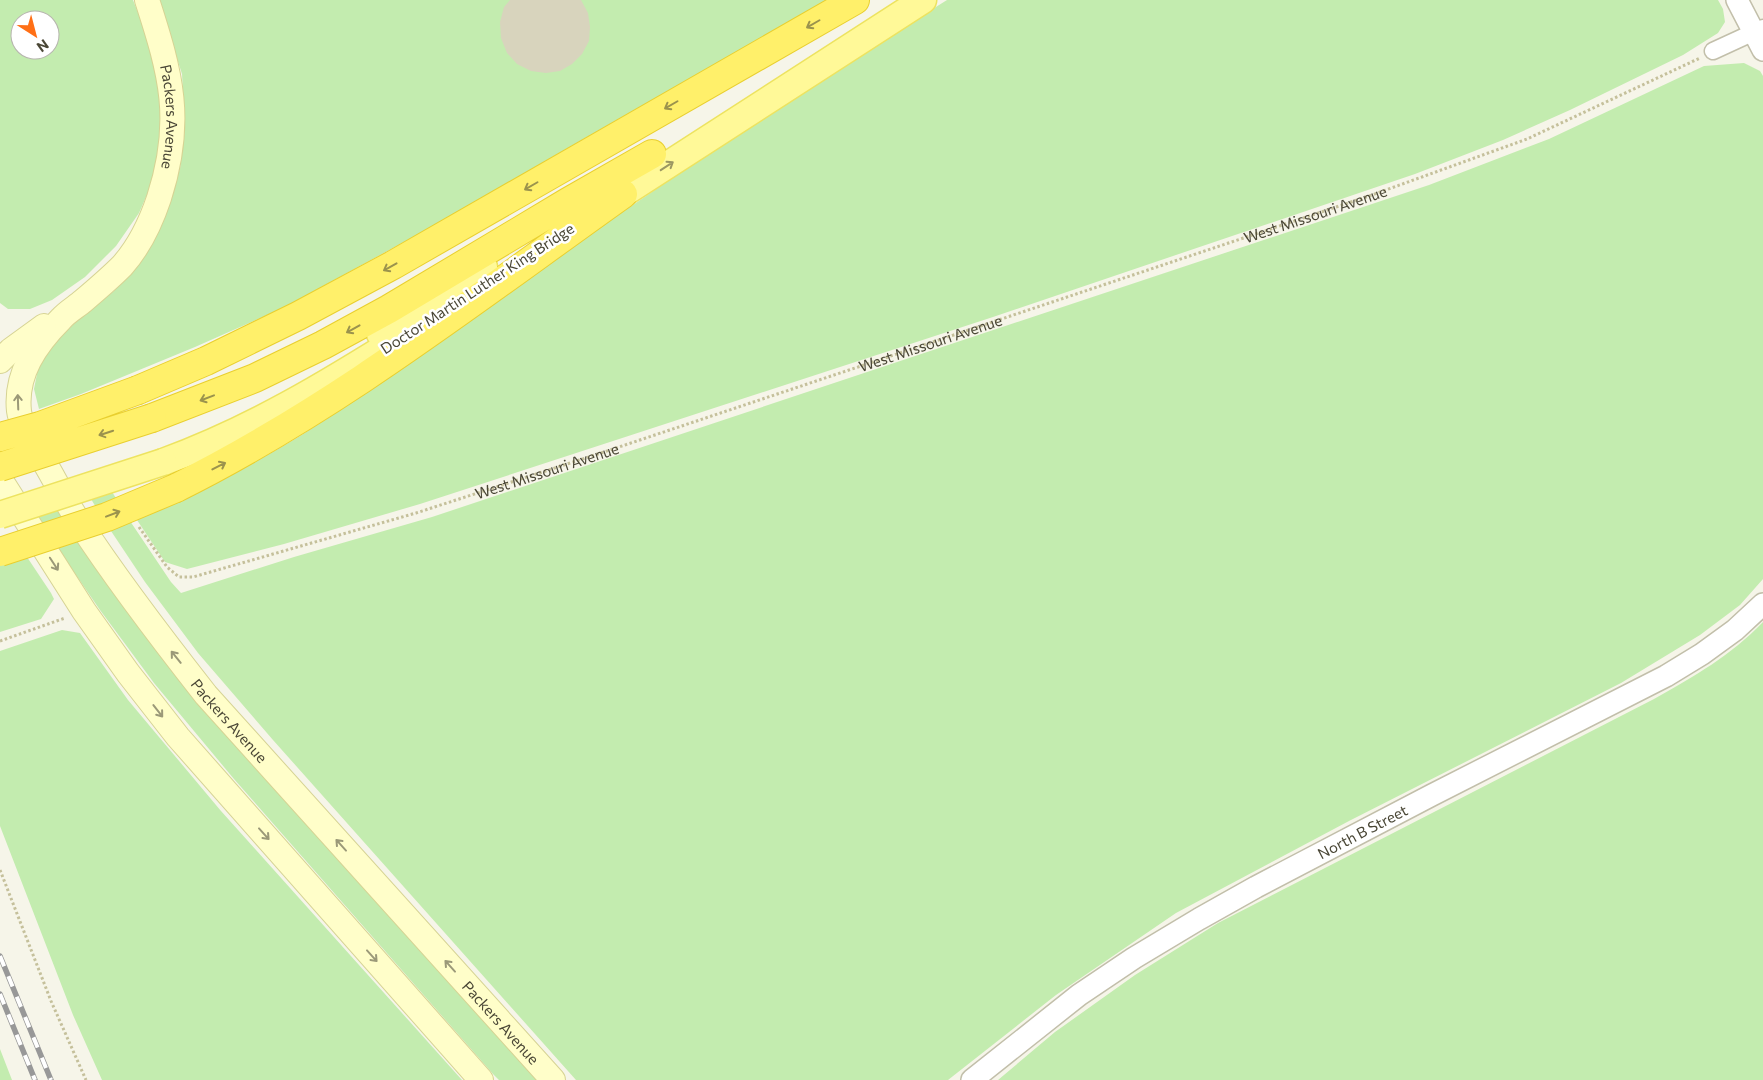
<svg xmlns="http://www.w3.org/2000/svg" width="1763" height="1080" font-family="Commissioner,sans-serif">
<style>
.green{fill:#c3ecaf;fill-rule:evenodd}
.building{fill:#d8d4bd}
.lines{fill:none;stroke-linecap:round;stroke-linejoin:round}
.minor-casing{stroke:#c2bfaa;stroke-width:19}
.tertiary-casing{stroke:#c2bfaa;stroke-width:24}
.secondary-casing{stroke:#d6d394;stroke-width:26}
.primary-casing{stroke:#ede360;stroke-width:29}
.motorway-casing{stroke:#e9cf2f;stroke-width:30}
.path{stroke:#c5c09b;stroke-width:3;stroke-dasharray:2.5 2.5;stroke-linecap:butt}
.minor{stroke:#fff;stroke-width:16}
.tertiary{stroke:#fff;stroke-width:21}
.secondary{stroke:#fffec9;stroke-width:24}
.primary{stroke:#fff998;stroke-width:26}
.motorway{stroke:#fff06a;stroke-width:28}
.rail-casing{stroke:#989898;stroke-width:5.5}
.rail{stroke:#fff;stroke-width:4;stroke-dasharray:11;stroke-linecap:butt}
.primary-bridge-casing{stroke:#ede360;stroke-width:29;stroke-linecap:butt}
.motorway-bridge-casing{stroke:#e9cf2f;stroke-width:30;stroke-linecap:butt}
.primary-bridge{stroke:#fff998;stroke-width:26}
.motorway-bridge{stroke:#fff06a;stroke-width:28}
.oneway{stroke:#9b934d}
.oneway2{stroke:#9b9762}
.oneway3{stroke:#9b9978}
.labels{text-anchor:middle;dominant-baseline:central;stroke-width:5;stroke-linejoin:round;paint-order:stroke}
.street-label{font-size:15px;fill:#4a4736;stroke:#fff}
</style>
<rect width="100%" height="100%" fill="#f6f5e9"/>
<path class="green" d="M0 0H133L147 36 161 85 163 135 155 176 139 213 116 246 85 277 52 300 30 309H8L0 303ZM20 20H50V50H20Z
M158 0H827L573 145 446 219 283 308 195 347 81 394 39 409 34 389 39 364 53 344 80 318 114 291 142 257 164 215 180 169 185 128 182 74Z
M947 0H1718L1723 9 1725 22 1718 33 1683 55 1570 110 1503 140 1415 174 993 317 420 504 284 544 187 569 165 562 135 517C192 494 248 468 300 436 389 380 473 316 559 256 686 167 815 82 947 0Z
M1744 63 1760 71 1763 76V579L1740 605 1700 635 1621 683 1349 821 1176 913 1056 995 948 1080H576L273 740 198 653 145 582 109 528 130 521 171 582 181 593 294 557 432 517 1429 185 1549 139 1704 66Z
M112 492 118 501 97 509 91 499Z
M60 510 67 520 45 527 37 517Z
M79 538 538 1080H499L493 1074 234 779 154 683 100 610 56 546Z
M27 557 51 593 54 599 41 619 0 632V565Z
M1763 622V1080H998L1055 1032 1135 975 1218 923 1654 699C1695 676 1730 656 1763 622Z
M62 630 80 633 128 700 221 811 462 1080H102L73 1015 0 826V651Z
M0 1049 12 1080H0Z"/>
<path class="building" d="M510 0H581L588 13 590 27 589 41 582 54 572 64 560 71 546 73 531 71 517 64 507 53 501 38 500 22 504 7Z"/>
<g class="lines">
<g class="minor-casing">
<path id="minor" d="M1713 51 1763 28"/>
</g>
<g class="tertiary-casing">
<g id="tertiary">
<path d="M1737 0 1763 50"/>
<path id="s2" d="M972 1080 1079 995 1134 958 1199 919 1256 887 1432 795 1666 676 1702 654 1735 630 1763 604"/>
</g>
</g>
<g class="secondary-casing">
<g id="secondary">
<path id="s3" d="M147 0C171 74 184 121 159 198 151 222 139 247 122 266 110 278 96 290 83 301 76 307 67 312 61 319 36 344 15 374 19 411 20 423 40 454 46 465 57 484 67 504 79 522 118 582 162 639 206 695L553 1080"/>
<path d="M0 361 11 350 44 326"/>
<path d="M0 479 84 611 128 673 178 737 481 1080"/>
</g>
</g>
<g class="primary-casing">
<path id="primary" d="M604 206 923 0
M380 334 484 267
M163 462C253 429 327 384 408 333"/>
</g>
<g class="motorway-casing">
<path id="motorway" d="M138 390 206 361 298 316 393 265 855 0
M152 418 255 378 323 345 389 309 568 202 652 154
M176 488C335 409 478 297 623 194"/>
</g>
<g class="path">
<path id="s1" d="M139 527 167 567 179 577H193L416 513 604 452 1372 195 1527 139 1700 58"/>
<path d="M0 641 65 618"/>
<path d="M0 870 51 1001 86 1080"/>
</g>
<use href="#minor" class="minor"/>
<use href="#tertiary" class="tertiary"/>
<use href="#secondary" class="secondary"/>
<use href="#primary" class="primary"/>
<use href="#motorway" class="motorway"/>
<g class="rail-casing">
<path id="rail" d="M0 956 51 1080
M0 994 35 1080"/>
</g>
<use href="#rail" class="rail"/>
<g class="primary-bridge-casing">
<path id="primary-bridge" d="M0 515 163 462"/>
</g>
<g class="motorway-bridge-casing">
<path id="motorway-bridge" d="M0 437 40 426 138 390
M0 467 152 418
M0 552 107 517 176 488"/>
</g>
<use href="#primary-bridge" class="primary-bridge"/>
<use href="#motorway-bridge" class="motorway-bridge"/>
</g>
<defs><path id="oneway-shaft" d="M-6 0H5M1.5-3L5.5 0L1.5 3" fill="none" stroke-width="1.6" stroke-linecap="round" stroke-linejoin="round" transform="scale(1.25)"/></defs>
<g class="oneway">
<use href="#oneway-shaft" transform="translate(813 24) rotate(150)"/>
<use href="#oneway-shaft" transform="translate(671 105) rotate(150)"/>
<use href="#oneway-shaft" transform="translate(531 186) rotate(150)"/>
<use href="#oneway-shaft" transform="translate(390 267) rotate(151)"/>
<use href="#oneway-shaft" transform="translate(353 329) rotate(151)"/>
<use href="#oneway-shaft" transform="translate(207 398) rotate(159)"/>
<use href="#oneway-shaft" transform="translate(106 433) rotate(162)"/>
<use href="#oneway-shaft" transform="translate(219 466) rotate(-27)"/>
<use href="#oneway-shaft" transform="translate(113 514) rotate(-21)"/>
</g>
<use class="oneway2" href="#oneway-shaft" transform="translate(667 166) rotate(-33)"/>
<g class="oneway3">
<use href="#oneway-shaft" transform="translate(18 402) rotate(-92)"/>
<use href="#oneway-shaft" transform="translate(54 564) rotate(57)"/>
<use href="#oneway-shaft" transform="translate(176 657) rotate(-129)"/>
<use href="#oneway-shaft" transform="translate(158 711) rotate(52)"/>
<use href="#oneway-shaft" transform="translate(264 834) rotate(48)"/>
<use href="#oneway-shaft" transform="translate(341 845) rotate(-132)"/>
<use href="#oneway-shaft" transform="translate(372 956) rotate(48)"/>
<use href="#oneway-shaft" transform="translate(450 966) rotate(-132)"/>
</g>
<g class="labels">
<g class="street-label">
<text stroke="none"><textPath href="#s3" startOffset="120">Packers Avenue</textPath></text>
<text stroke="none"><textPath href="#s1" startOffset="1258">West Missouri Avenue</textPath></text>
<text transform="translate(477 288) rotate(-33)">Doctor Martin Luther King Bridge</text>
<text stroke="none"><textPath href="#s1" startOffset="852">West Missouri Avenue</textPath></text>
<text stroke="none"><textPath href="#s1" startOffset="448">West Missouri Avenue</textPath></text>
<text stroke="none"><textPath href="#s3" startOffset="842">Packers Avenue</textPath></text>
<text stroke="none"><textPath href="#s2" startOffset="464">North B Street</textPath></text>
<text stroke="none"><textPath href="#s3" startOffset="1248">Packers Avenue</textPath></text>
</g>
</g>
<g transform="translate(35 35) rotate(144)"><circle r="24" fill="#ffffff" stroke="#b7b5af"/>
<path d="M0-4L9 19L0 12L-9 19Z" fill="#ff6f16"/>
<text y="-8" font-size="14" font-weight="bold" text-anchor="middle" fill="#4a4736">N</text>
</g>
</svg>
